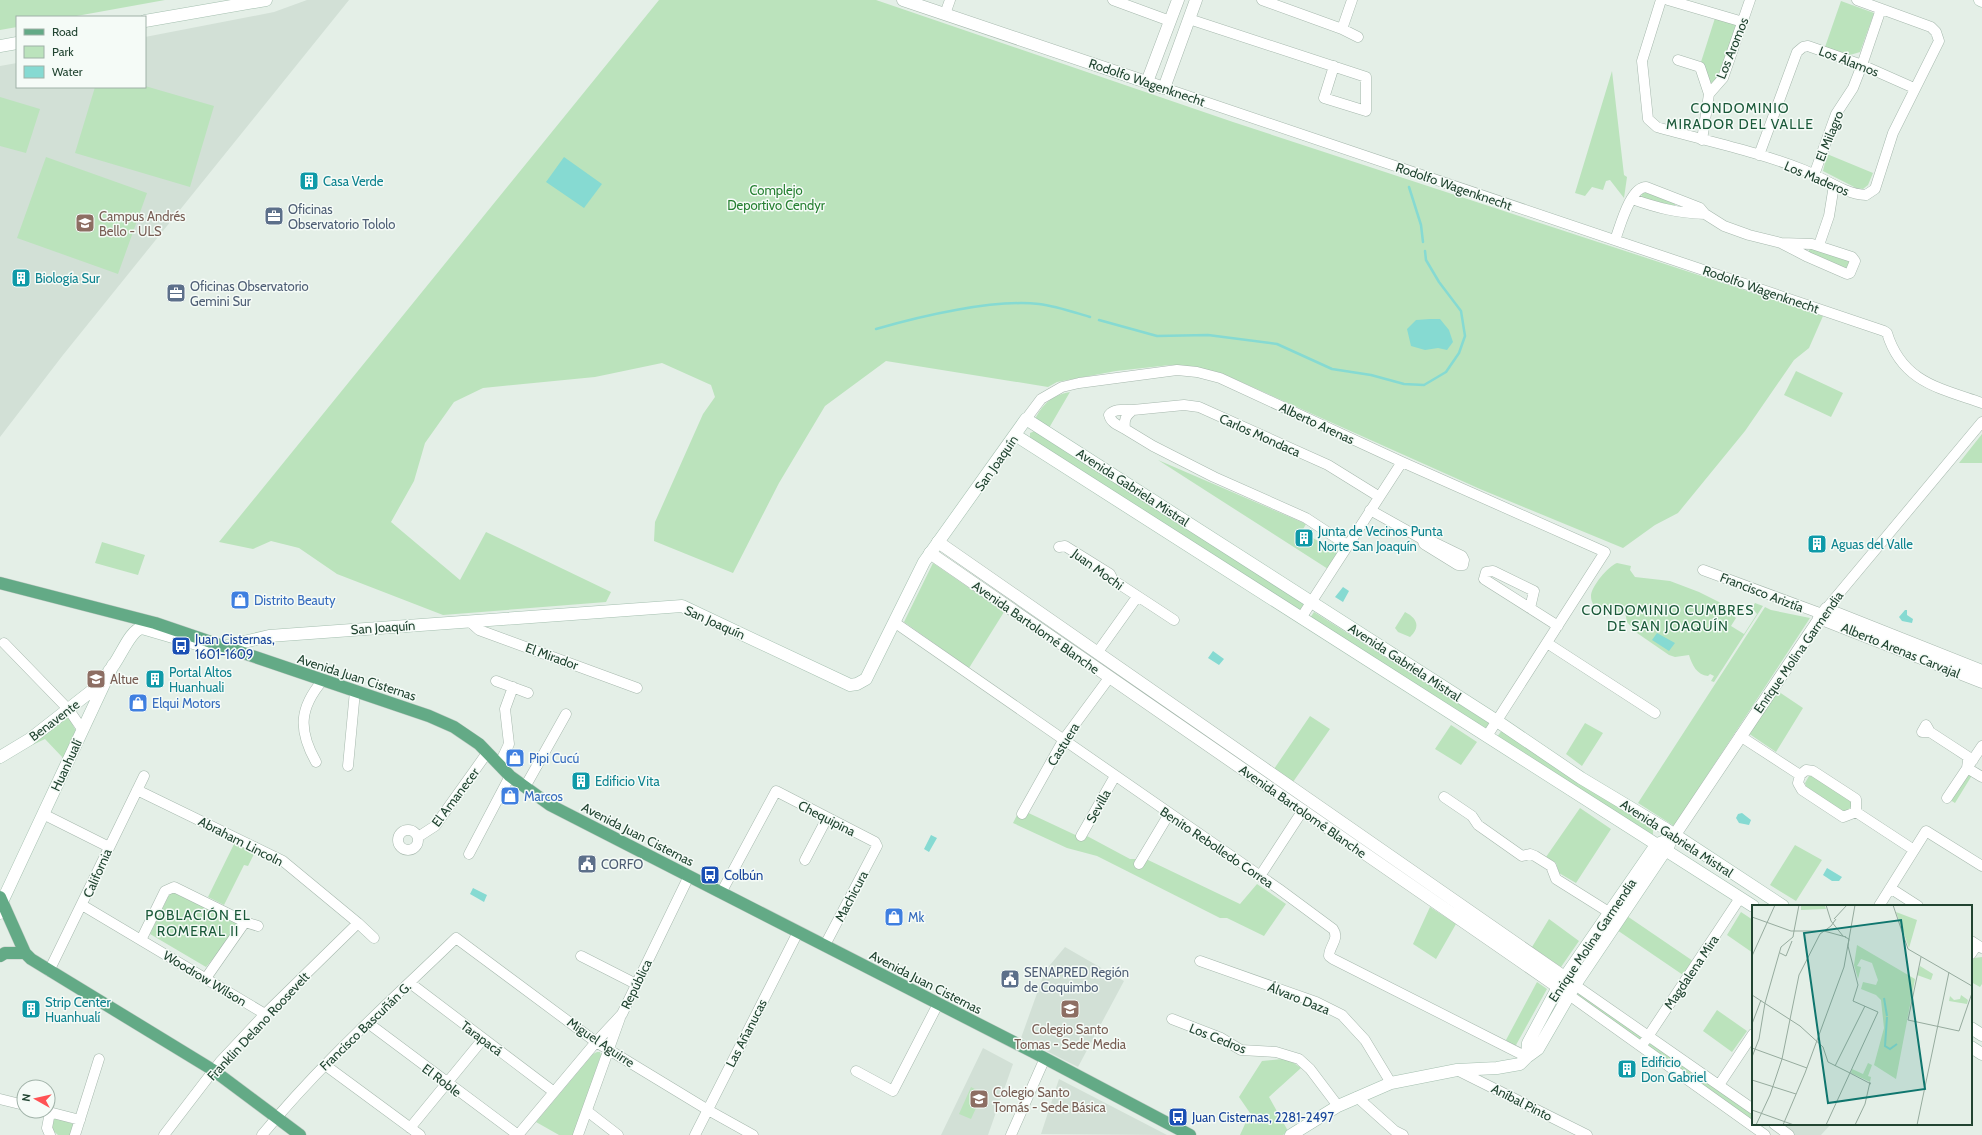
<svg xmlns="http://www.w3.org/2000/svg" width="1982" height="1135" font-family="Cabin,sans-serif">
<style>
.built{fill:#d2e0d6}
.green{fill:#bbe3bc}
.water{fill:#86dad2}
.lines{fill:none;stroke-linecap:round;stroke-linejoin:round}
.stream{stroke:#86dad2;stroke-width:2.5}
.minor-casing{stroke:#a6b8ad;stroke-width:11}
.tertiary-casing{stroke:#a6b8ad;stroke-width:13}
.secondary-casing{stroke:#a4bfaf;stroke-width:13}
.primary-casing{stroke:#c1cbc5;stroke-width:13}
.minor{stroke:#fff;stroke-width:10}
.tertiary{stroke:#fff;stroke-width:12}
.secondary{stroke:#fff;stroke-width:12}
.primary{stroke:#63aa86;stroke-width:12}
.labels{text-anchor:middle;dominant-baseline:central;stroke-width:3;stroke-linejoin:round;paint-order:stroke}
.street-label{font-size:13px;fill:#214431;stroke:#f5fbf7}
.culture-label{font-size:13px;fill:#0d838f;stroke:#f5fbf7;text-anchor:start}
.park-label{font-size:13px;fill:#268032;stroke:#f5fbf7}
.service-label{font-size:13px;fill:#4e5e75;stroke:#f5fbf7;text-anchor:start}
.education-label{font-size:13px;fill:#785e54;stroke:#f5fbf7;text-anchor:start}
.shop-label{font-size:13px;fill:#366cbe;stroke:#f5fbf7;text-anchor:start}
.transit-label{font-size:13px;fill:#164399;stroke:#f5fbf7;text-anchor:start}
.neighbourhood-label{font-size:14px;letter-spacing:1px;fill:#1a5939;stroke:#f5fbf7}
.inset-river{fill:none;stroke:#86dad2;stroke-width:2}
.inset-road{fill:none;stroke:#96ab9e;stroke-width:1}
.view{fill:#0f766e;fill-opacity:0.15;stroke:#0f766e;stroke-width:2}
.inset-edge{fill:none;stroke:#214431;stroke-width:2}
</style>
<rect width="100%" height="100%" fill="#e4efe7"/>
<path class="built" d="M307 0H349L63 355 0 437V66L17 63V87H145V37L274 12Z
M1065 947 1124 981 1078 1067 1021 1038 1045 971Z
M983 1048 1013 1064 988 1135H941Z
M1059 1079 1167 1135 1041 1134Z
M1773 1124H1831L1821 1135H1789Z"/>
<path class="green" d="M0 0H165L71 17H17V27L0 30Z
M659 0H876L1233 122 1823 316 1809 348 1794 360 1745 431 1678 513 1655 525 1623 548 1480 489 1221 373 1170 365 1116 371 1057 382 1048 387 886 361 825 406 779 483 733 573 654 541 655 522 703 414 715 397 711 385 662 363 595 377 483 388 454 402 425 443 414 481 391 522 460 580 486 532 611 592 606 602 443 615 337 574 299 548 271 541 253 549 219 542Z
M1841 1 1874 13 1860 52 1850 55 1825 47Z
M1715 18 1739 25 1720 77 1709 88 1701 62Z
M1612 71 1624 175 1627 177 1624 198 1610 180 1606 181 1603 190 1592 187 1585 196 1575 193Z
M145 86 214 106 190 187 75 153 95 87Z
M0 97 40 109 26 153 0 146Z
M1827 154 1873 173 1868 185 1863 189 1856 188 1823 171Z
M46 157 147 193 118 274 17 238Z
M1646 190 1675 202V206L1643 200 1641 197 1643 192Z
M1814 247 1852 262 1850 269 1843 271 1808 255 1809 250Z
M1796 371 1843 393 1831 417 1784 395Z
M1070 392 1049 428 1037 421 1036 417C1044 402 1054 395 1070 392Z
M1035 431 1304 604 1300 611 1030 438V433Z
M1982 434V463H1959Z
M1158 460 1306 524 1302 531 1329 548 1332 542 1339 548V552L1328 569Z
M102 542 145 555 138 575 95 563Z
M933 563 1004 612 969 668 904 622Z
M1617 563 1631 566 1630 570 1635 577 1670 581 1699 592 1719 602 1736 618 1731 626 1744 634 1757 614 1752 608 1755 603 1763 606 1714 682 1711 681 1714 676 1710 674 1708 676C1697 675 1692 665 1689 655L1675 657 1669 655 1637 633 1627 622 1625 612C1613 616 1591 613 1591 596 1591 587 1608 566 1617 563Z
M1765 607 1771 610 1810 618 1674 826 1638 803Z
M1314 612 1489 723 1485 730 1310 618Z
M1405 612C1417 618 1421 627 1410 637L1398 632 1395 628Z
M1776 690 1803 708 1776 752 1748 733Z
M68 716 76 731 63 758 45 739 28 747Z
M1310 716 1330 729 1293 782 1274 769Z
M1585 723 1603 733 1582 766 1566 754Z
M1451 725 1477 742 1461 765 1435 749Z
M1502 730 1653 828V834H1649L1497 737Z
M1967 768 1974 772 1955 803 1947 798Z
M1809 776H1812L1851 799 1852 805 1848 811 1843 812 1807 788 1805 783Z
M1580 808 1611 829 1576 883 1559 873 1556 863 1546 857Z
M1020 809 1084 839 1087 836 1130 859H1146L1240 904 1257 884 1286 904 1264 936 1227 918H1220L1097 856 1067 848 1013 823Z
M235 842 255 852 248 866 244 865 224 905 208 897Z
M1795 845 1822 860 1796 901 1770 885Z
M172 893H177L236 923V931L206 967 150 934 169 895Z
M1430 907 1456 924 1436 959 1413 944Z
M1741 912 1753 920V953L1727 935Z
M1627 916 1693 961 1683 975 1617 930Z
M1549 919 1579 941 1561 967 1532 947Z
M1982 957V984L1980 987 1971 982V963L1974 958Z
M1537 982 1547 989 1516 1045H1512L1506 1040Z
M1579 993 1753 1114V1122L1576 997Z
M1717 1010 1747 1031 1732 1052 1703 1031Z
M597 1052H600L601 1055 574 1135H559L536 1122 593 1054Z
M1282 1059 1291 1061 1301 1068 1269 1097 1288 1131 1283 1135H1240L1250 1113 1239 1097 1262 1061Z
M971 1087 983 1093 971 1119 959 1114Z
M53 1117 76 1125 73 1135H58L51 1129Z"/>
<path class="water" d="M564 157 602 184 584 208 546 182Z
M1430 319H1440L1449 330 1453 342 1447 350 1438 348 1425 350 1411 346 1407 329 1416 320Z
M1343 587 1349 591 1343 602 1335 597Z
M1905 610H1907V615L1913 619 1912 623 1902 621 1899 617Z
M1657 633 1675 643 1669 651 1652 640Z
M1213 651 1224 659 1219 665 1208 658Z
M1742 813 1751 820 1749 825 1739 823 1736 818 1738 814Z
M931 835 937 838 929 852 924 849Z
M1827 868 1842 877 1839 881H1832L1823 875Z
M473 888 487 895 484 902 470 894Z"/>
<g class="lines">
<path class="stream" d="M1409 187 1421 225 1423 242
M1099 320 1157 336 1208 335 1277 344 1332 369 1371 375 1404 384 1424 385 1446 372 1459 353 1465 336 1461 311 1439 282 1426 260 1425 251
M876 329C921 316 993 299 1039 304 1056 306 1073 312 1090 317"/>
<g class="minor-casing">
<path id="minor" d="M1113 0 1170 21
M1262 0 1342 29 1358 37
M1661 0 1642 61 1648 119 1657 127C1706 141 1756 151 1804 170 1824 178 1844 194 1866 195L1875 189 1893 133 1939 41 1936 32 1931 27 1857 0
M1668 0 1743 22
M945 14 950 0
M1189 19 1366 77V111L1324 98 1334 66
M1342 29 1352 0
M1678 60 1700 67 1709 94
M1164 88 1884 331 1887 333C1902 382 1939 388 1982 403
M1702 140 1709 94 1723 78 1750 0
M1759 155 1797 52 1803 47 1808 46 1862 65 1914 88
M1814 175 1836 114 1853 88 1862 65 1881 9
M1632 199C1658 208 1677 213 1705 214
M1615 240C1620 227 1630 187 1646 187L1700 208 1705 214 1724 226 1749 235 1781 243 1812 244 1852 257 1855 261 1850 273 1847 274 1808 257 1781 243
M1819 245 1829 216 1834 185
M1026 419 1041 399 1062 387 1079 383 1177 370 1197 372 1220 378 1402 462 1605 552 1487 736
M1125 429C1118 425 1111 423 1109 415 1114 408 1125 410 1133 410
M1370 510 1422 539H1427L1462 556 1464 560 1463 565H1458L1424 544 1422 539
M1347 545 1306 518 1214 477 1153 446 1125 429C1124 420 1125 416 1133 410L1184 405 1199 407 1328 465 1378 496
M1059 547 1065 546 1110 574 1113 580 1174 620
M1703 570 1822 614
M1530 608 1534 591 1493 571 1486 572 1484 579 1558 626
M1826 609 1982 422
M1301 618 1402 462
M469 621 479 630 637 688
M894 622 1279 889 1333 929C1340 939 1329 946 1329 956L1333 959 1527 1057
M4 643 69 710 82 729
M1547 643 1655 713
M1097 653 1137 597
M496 681 528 693
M1926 725 1930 732H1922Z
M1930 732 1973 760
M1740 736 1800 775
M1968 761 1967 768 1982 777
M316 762C298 730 299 708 323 680
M499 765 509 744 505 709 513 687
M348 766 355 691
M1806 770 1813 771 1856 799V812L1843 817 1802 790 1798 783 1800 775Z
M525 787 566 714
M137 790 283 861 358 923 374 938
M1444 797 1472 816 1478 825 1522 856 1530 854 1535 856 1551 866 1556 879 1615 916
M1947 798 1982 746
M1856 812 1914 850
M43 814 109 847
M1022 814 1064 739 1109 678
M398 840a10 10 0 1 1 20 0a10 10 0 1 1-20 0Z
M1081 836 1115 776
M418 837 435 826 487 753
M469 854 510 776
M805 860 827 818
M1139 864 1169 814
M1260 876 1303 810
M1890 888 1918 906
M721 893 776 791 875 842 877 846 825 945
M82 905 265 1014
M1879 906 1926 831 1982 866
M141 940 165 891 174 887 245 922 258 926
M1971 941 1982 948
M1971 954 1977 945
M581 956 636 984
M1200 961 1316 1002 1342 1015 1365 1040 1391 1083
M49 971 144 776
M206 978 245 922
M410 983 554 1092
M1575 985 1753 1109
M1569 995 1765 1135
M1172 1019 1221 1038 1241 1050 1276 1052 1299 1059 1310 1069 1338 1106
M368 1023 518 1135
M1645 1041 1740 898
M325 1065 420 1135
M1457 1070 1587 1135
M856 1071 893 1091 938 1004
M1719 1085 1753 1034
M1357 1097 1395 1131 1403 1135
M0 1099 24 1105
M45 1111 80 1120
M587 1111 618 1135
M50 1112 47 1128 50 1135
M1774 1124 1789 1135
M410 1128 483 1039
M75 1135 99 1059
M164 1135 220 1062 265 1014 358 923
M262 1135C321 1063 390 1002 456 938L596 1042 708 1110 753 1135
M518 1135 596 1042 622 1014 689 876
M578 1135 620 1018
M695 1135 798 932
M1011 1135 1045 1058"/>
</g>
<g class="tertiary-casing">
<path id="tertiary" d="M903 0 1164 88 1196 0
M1147 82 1178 0
M938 542 1573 983
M930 553 1558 987 1569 995
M1819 618 1982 682
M1674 836 1826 609 1982 671"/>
</g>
<g class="secondary-casing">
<path id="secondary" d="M1980 0 1982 1
M145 21 266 0
M0 46 17 43
M1015 435 1753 906
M109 671C120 660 129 630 142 628L214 649 269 636 682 606 850 685 857 684 866 679 924 562 1026 419 1497 721 1581 778 1666 829 1783 906
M0 757 30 739 103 682
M0 913 2 902 113 665
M1971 1028 1982 1035
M1971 1047 1982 1054
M1527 1057 1528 1043 1558 987 1656 845 1662 842
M1291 1135 1338 1106 1391 1083 1457 1070 1497 1068 1520 1064 1527 1057 1538 1049 1575 985 1669 845"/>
</g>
<g class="primary-casing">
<path id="primary" d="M0 583 155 623 429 716 454 727 479 744 510 776 550 805 1033 1052 1190 1135
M0 897 25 953 31 959 213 1070 300 1135
M0 956 5 953H25"/>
</g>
<use href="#minor" class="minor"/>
<use href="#tertiary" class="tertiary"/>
<use href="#secondary" class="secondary"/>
<use href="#primary" class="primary"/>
</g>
<defs>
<g id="building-square" transform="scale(1)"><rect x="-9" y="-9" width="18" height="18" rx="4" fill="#0f9aa8" stroke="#f5fbf7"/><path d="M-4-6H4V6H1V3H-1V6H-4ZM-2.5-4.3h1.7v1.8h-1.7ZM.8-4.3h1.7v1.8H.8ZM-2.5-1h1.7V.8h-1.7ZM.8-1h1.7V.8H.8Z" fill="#fff"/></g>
<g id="office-square" transform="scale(1)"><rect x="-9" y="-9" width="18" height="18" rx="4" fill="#5c6f8a" stroke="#f5fbf7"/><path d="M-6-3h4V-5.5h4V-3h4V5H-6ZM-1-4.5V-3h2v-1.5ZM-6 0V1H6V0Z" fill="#fff"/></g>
<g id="university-square" transform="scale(1)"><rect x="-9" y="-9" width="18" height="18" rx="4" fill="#8d6e63" stroke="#f5fbf7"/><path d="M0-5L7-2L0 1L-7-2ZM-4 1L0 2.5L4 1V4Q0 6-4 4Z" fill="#fff"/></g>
<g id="shop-square" transform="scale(1)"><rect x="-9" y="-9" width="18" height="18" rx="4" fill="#3f7fe0" stroke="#f5fbf7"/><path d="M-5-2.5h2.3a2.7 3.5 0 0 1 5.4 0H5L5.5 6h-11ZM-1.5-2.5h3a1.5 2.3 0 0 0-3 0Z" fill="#fff"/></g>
<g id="bus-square" transform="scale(1)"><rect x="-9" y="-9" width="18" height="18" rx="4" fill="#1a4fb4" stroke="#f5fbf7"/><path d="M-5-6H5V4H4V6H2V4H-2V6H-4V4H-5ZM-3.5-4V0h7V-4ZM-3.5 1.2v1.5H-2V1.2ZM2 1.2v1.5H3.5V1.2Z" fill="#fff"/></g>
<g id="school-square" transform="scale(1)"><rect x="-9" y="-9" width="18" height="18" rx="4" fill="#8d6e63" stroke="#f5fbf7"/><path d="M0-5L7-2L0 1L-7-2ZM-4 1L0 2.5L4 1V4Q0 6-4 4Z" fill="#fff"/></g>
<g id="civic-square" transform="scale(1)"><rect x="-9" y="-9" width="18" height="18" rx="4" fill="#5c6f8a" stroke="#f5fbf7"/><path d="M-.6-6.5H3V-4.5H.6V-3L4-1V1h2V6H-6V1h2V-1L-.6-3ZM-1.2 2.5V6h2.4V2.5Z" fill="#fff"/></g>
</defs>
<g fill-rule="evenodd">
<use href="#building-square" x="309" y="181"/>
<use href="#office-square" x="274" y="216"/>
<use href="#university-square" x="85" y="223"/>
<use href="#building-square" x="21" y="278"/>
<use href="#office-square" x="176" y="293"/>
<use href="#building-square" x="1304" y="538"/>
<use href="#building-square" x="1817" y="544"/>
<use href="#shop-square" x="240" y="600"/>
<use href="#bus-square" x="181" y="646"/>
<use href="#school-square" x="96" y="679"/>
<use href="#building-square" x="155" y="679"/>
<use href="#shop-square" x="138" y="703"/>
<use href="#shop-square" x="515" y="758"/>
<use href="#building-square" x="581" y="781"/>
<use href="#shop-square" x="510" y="796"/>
<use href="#civic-square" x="587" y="864"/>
<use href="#bus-square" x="710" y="875"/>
<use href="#shop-square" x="894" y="917"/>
<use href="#civic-square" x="1010" y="979"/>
<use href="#building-square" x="31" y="1009"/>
<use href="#school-square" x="1070" y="1009"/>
<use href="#building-square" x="1627" y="1069"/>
<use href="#school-square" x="979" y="1099"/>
<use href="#bus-square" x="1178" y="1117"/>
</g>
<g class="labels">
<g class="street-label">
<text transform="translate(1732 48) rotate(-68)">Los Aromos</text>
<text transform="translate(1849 61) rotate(21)">Los Álamos</text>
<text transform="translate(1147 82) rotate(19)">Rodolfo Wagenknecht</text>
<text transform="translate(1829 136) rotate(-68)">El Milagro</text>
<text transform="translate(1817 178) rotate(23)">Los Maderos</text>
<text transform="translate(1454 186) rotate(19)">Rodolfo Wagenknecht</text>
<text transform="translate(1761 289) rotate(19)">Rodolfo Wagenknecht</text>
<text transform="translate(1317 423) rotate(25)">Alberto Arenas</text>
<text transform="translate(1260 435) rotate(24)">Carlos Mondaca</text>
<text transform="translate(996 463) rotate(-55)">San Joaquín</text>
<text transform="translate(1133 487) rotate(33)">Avenida Gabriela Mistral</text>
<text transform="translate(1098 569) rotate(36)">Juan Mochi</text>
<text transform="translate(1762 592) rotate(21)">Francisco Ariztía</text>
<text transform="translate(715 622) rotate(24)">San Joaquín</text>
<text transform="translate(383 627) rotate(-4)">San Joaquín</text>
<text transform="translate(1036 627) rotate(35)">Avenida Bartolomé Blanche</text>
<text transform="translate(1901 650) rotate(22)">Alberto Arenas Carvajal</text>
<text transform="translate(1798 652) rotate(-55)">Enrique Molina Garmendia</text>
<text transform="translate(552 656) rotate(20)">El Mirador</text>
<text transform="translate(1405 662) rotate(33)">Avenida Gabriela Mistral</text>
<text transform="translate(357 677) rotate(18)">Avenida Juan Cisternas</text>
<text transform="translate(54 720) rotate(-37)">Benavente</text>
<text transform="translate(1063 744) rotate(-58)">Castuera</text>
<text transform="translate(66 765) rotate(-65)">Huanhualí</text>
<text transform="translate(455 797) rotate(-53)">El Amanecer</text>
<text transform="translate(1098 806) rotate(-61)">Sevilla</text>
<text transform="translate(1303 811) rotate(35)">Avenida Bartolomé Blanche</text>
<text transform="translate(827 818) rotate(27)">Chequipina</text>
<text transform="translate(638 834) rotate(27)">Avenida Juan Cisternas</text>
<text transform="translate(1677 838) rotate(33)">Avenida Gabriela Mistral</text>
<text transform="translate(241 841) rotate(27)">Abraham Lincoln</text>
<text transform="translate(1217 847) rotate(34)">Benito Rebolledo Correa</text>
<text transform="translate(97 873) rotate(-66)">California</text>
<text transform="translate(851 896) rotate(-62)">Machicura</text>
<text transform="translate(1592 940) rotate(-56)">Enrique Molina Garmendia</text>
<text transform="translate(1691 972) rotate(-56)">Magdalena Mira</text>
<text transform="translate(205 978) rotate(31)">Woodrow Wilson</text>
<text transform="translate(926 982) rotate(27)">Avenida Juan Cisternas</text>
<text transform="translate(636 984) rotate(-64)">República</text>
<text transform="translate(1299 998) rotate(22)">Álvaro Daza</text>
<text transform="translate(258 1026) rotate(-47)">Franklin Delano Roosevelt</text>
<text transform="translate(365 1026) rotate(-44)">Francisco Bascuñán G.</text>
<text transform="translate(746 1033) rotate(-63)">Las Añanucas</text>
<text transform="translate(482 1038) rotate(37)">Tarapacá</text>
<text transform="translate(1218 1038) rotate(22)">Los Cedros</text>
<text transform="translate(601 1042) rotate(34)">Miguel Aguirre</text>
<text transform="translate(442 1080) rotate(37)">El Roble</text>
<text transform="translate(1522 1102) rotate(27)">Aníbal Pinto</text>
</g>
<g class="culture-label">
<text x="323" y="181">Casa Verde</text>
<text x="35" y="278">Biología Sur</text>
<text x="1318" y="531">Junta de Vecinos Punta<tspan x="1318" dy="15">Norte San Joaquín</tspan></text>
<text x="1831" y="544">Aguas del Valle</text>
<text x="169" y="672">Portal Altos<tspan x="169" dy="15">Huanhuali</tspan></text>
<text x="595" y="781">Edificio Vita</text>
<text x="45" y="1002">Strip Center<tspan x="45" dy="15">Huanhualí</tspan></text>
<text x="1641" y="1062">Edificio<tspan x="1641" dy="15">Don Gabriel</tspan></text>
</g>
<g class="park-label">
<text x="776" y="190">Complejo<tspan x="776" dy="15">Deportivo Cendyr</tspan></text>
</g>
<g class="service-label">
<text x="288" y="209">Oficinas<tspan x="288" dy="15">Observatorio Tololo</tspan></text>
<text x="190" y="286">Oficinas Observatorio<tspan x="190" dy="15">Gemini Sur</tspan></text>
<text x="601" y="864">CORFO</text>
<text x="1024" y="972">SENAPRED Región<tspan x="1024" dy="15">de Coquimbo</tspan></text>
</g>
<g class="education-label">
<text x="99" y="216">Campus Andrés<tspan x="99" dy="15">Bello - ULS</tspan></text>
<text x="110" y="679">Altue</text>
<text x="1070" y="1029" text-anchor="middle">Colegio Santo<tspan x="1070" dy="15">Tomas - Sede Media</tspan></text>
<text x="993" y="1092">Colegio Santo<tspan x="993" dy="15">Tomás - Sede Básica</tspan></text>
</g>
<g class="shop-label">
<text x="254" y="600">Distrito Beauty</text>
<text x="152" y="703">Elqui Motors</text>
<text x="529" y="758">Pipi Cucú</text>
<text x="524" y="796">Marcos</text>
<text x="908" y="917">Mk</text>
</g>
<g class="transit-label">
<text x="195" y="639">Juan Cisternas,<tspan x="195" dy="15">1601-1609</tspan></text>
<text x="724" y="875">Colbún</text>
<text x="1192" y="1117">Juan Cisternas, 2281-2497</text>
</g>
<g class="neighbourhood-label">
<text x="1740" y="108">CONDOMINIO<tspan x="1740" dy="16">MIRADOR DEL VALLE</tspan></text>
<text x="1668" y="610">CONDOMINIO CUMBRES<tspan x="1668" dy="16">DE SAN JOAQUÍN</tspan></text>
<text x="198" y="915">POBLACIÓN EL<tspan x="198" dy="16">ROMERAL II</tspan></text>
</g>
</g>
<g transform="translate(1752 905)">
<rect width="220" height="220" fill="#e4efe7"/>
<path d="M49 0 73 1 74 4 49 5ZM144 7 165 15 157 43ZM105 40 163 74 144 174 122 160 132 123 129 95 124 90 109 84 111 77 124 80 126 75 120 58 109 54 105 61 109 62 106 74 102 60ZM168 61 181 69 179 75 165 70ZM209 90 216 95 215 99 197 96 198 91 202 95 208 94ZM116 158 120 160 116 171 119 172 118 177 99 168 100 164 111 169Z" fill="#bbe3bc"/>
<path class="inset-river" d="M132 93 135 111M135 112 133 141 138 144 145 139"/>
<path class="inset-road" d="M74 0 79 16 91 31M141 0 156 44 220 81M0 12 39 26H72L94 32M82 14 95 0M42 26 47 0M28 48 34 51 40 36M0 51 23 0M169 52 156 115 207 126 220 88M0 90 48 121 71 142 76 157 98 168M0 119 9 95M0 143 55 163M0 152 7 134 13 98 29 42 41 32 42 26M83 161 113 101M98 168 119 179M0 175 44 189M0 205 42 220M4 220 18 190 30 154 47 70 68 29 79 21 84 14M31 220 53 168 92 62 103 0M74 220 126 107 101 96 106 80 96 41 97 34 93 32M103 220 113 199 118 177M165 220 197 67"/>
<path class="view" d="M149 15 173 184 76 198 52 28Z"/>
<rect width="220" height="220" class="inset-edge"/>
</g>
<rect x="16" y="16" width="130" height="72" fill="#f5fbf7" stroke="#a0b2a8"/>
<rect x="24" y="29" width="20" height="6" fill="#63aa86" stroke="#a0b2a8"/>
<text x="52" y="36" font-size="12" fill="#214431">Road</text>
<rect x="24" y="46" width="20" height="12" fill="#bbe3bc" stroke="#a0b2a8"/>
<text x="52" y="56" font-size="12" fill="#214431">Park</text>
<rect x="24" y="66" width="20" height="12" fill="#86dad2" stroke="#a0b2a8"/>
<text x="52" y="76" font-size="12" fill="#214431">Water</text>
<g transform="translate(36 1099) rotate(278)"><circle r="19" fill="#f5fbf7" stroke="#a0b2a8"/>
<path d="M0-3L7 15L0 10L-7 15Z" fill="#ff5254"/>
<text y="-6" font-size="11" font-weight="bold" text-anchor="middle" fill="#214431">N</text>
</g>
</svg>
